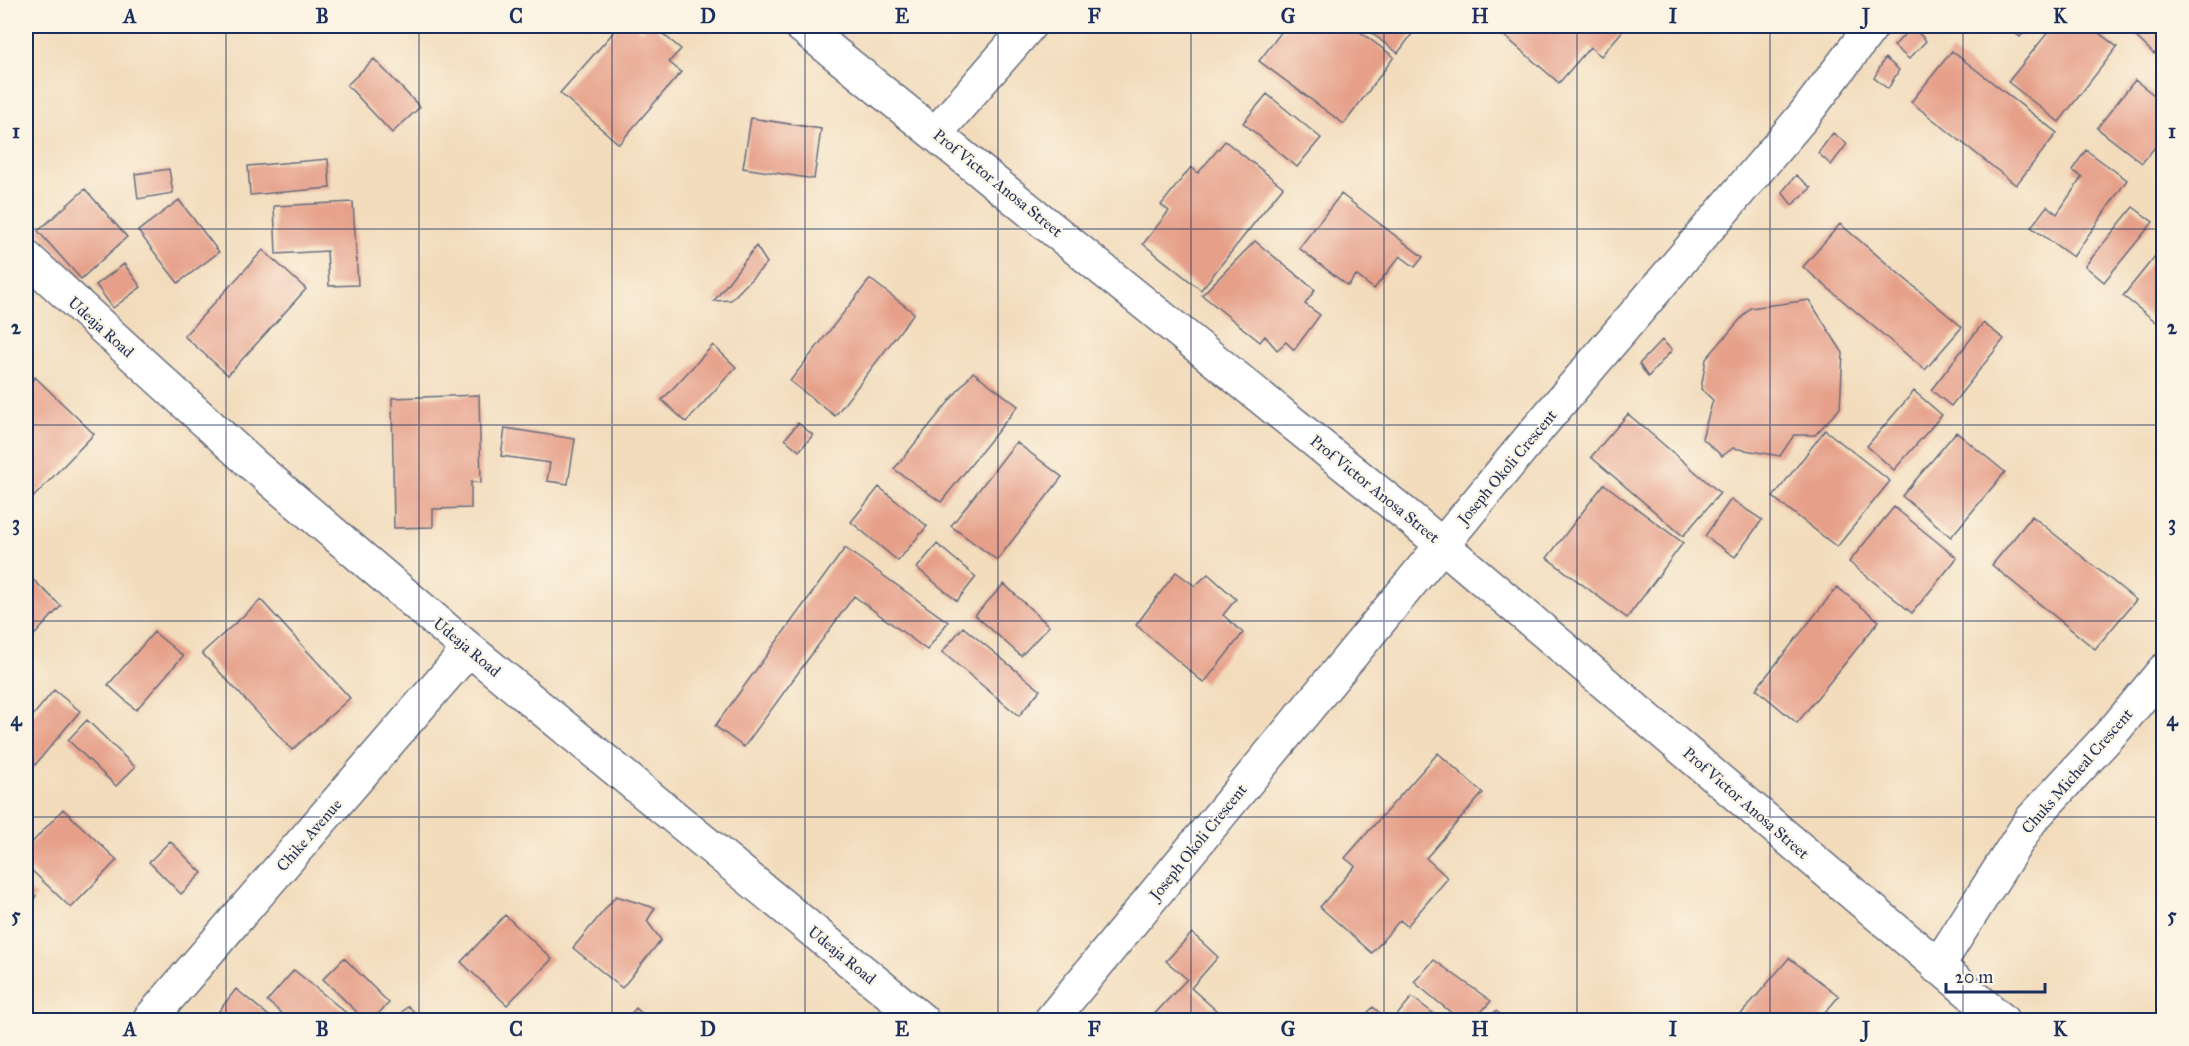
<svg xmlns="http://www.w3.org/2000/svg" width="2189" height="1046" font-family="'IM FELL Great Primer',serif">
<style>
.building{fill:#e6a08a}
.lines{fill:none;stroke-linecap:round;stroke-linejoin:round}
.minor-casing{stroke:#666c7f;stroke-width:36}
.minor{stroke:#fff;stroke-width:33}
.grid{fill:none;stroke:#1b2f5e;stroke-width:1.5;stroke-opacity:0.55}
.labels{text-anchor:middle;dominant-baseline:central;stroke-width:4.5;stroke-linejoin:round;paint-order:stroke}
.street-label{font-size:16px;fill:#1b2f5e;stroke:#fcf5e5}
.neatline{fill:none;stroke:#1b2f5e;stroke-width:2}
.grid-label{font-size:20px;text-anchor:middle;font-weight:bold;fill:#1b2f5e}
</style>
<rect width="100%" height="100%" fill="#fcf5e5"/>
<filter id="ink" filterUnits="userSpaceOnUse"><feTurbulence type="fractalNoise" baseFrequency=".0167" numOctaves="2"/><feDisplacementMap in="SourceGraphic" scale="12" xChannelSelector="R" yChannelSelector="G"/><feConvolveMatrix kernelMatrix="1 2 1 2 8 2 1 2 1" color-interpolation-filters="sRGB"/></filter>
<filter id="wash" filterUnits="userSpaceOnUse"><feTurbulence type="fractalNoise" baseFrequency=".008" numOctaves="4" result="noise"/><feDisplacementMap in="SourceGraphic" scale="24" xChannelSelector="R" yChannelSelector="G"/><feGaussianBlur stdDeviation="1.35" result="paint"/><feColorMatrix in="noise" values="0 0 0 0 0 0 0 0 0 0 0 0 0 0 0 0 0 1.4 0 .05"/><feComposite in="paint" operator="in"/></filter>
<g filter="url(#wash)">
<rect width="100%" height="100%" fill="#f2dcbc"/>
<g id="blocks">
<path class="building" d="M619 26H635L641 31 646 26H653L681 49 669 62 681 72 619 144 560 93Z
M1286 26H1352L1394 57 1344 124 1259 61Z
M1362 26H1418L1398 53Z
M1493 26H1624L1626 27 1601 56 1590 47 1559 83Z
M1912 26 1926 41 1909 59 1894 46Z
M2005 26H2029L2020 37Z
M2053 26H2090L2117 47 2059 122 2008 82Z
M2125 26H2164V45L2154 54Z
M1952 51 2057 133 2016 185 1911 102Z
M1885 58 1899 70 1888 89 1874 78Z
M374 59 420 107 392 133 347 85Z
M2135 80 2164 103V136L2142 163 2097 128Z
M1267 94 1321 138 1297 167 1243 123Z
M751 118 821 129 814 179 743 168Z
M1833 133 1847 144 1831 165 1818 153Z
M1225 141 1283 187 1201 290 1143 244 1169 211 1161 205 1191 167 1198 173Z
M2086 150 2127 180 2073 257 2031 227 2047 206 2057 214 2082 177 2072 170Z
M328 159 330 188 250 195 248 166Z
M169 169 173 193 138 199 135 174Z
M1796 175 1811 188 1792 205 1782 192Z
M85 189 127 237 81 279 38 231Z
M1341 194 1423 257 1415 267 1400 256 1374 289 1356 275 1348 286 1299 248Z
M179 200 219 252 178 283 138 231Z
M353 202 358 285 329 286 327 251 276 254 274 206Z
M2133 207 2153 222 2104 282 2085 266Z
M1840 224 1962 327 1925 370 1803 267Z
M1255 241 1315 290 1305 304 1320 315 1294 350 1286 342 1277 350 1265 336 1260 342 1202 295Z
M2164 245V328L2123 296Z
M756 246 767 263 731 300 714 301Z
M263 250 306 289 228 375 184 336Z
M124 264 141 287 113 308 96 285Z
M870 279 914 313 835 416 790 381Z
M1809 300 1843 353 1840 408 1815 435H1794L1780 456 1733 448 1722 456 1702 438 1713 400 1701 389 1706 359 1750 308Z
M1983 323 2004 339 1951 406 1931 390Z
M1662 340 1672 350 1648 377 1639 364Z
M713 345 736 367 686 422 662 400Z
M973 372 1018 406 941 502 894 469Z
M35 377 94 434 26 505V387Z
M1914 391 1942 415 1894 470 1867 446Z
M479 395 481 483 471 482V508L433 509V527L394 528 392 398Z
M1628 414 1720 493 1683 536 1591 457Z
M798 423 813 435 799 451 785 439Z
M505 428 575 439 568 484 547 481 550 463 501 456Z
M1825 430 1890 481 1837 547 1773 497Z
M1956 432 2005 472 1951 537 1902 496Z
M1016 442 1062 477 997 560 951 526Z
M1604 484 1683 543 1627 618 1547 558Z
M879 487 927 526 898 561 851 522Z
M1731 499 1762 520 1735 557 1705 536Z
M1894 507 1957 558 1912 613 1849 562Z
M2032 516 2136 600 2095 649 1992 565Z
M937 544 976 577 957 601 917 568Z
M845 548 948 622 927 650 854 596 744 747 715 726Z
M1176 572 1195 586 1208 574 1236 599 1223 615 1243 633 1204 683 1136 625Z
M26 573 61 606 26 644Z
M1004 584 1049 626 1021 656 975 615Z
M1837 587 1879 621 1797 723 1756 689Z
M261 600 350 698 292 750 202 653Z
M963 627 1040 690 1019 716 942 652Z
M154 632 183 656 136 710 108 685Z
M54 690 80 711 30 771 26 767V724Z
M87 720 135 767 116 786 68 740Z
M1438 753 1483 793 1426 858 1448 878 1407 926 1400 920 1372 953 1320 907 1355 866 1345 858Z
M63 809 117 860 71 908 26 865V849Z
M170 841 202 873 181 894 149 862Z
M26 888 36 896 26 908Z
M616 896 655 908 647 921 661 940 622 988 573 948Z
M505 915 552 959 507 1005 461 962Z
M1192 933 1218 957 1191 988 1227 1020H1149L1187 979 1166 961Z
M344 958 389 1003 372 1020H365L323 979Z
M1789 958 1839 996 1819 1020H1736Z
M1434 960 1491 1001 1474 1020H1460L1414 982Z
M294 970 355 1020H290L267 1001Z
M236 989 274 1020H212Z
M1412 997 1442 1020H1393Z
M408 1006 423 1020H394Z
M1373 1007 1388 1020H1361Z
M636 1008 649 1020H625Z
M1496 1011 1508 1020H1488Z"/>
</g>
</g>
<g filter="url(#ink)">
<use href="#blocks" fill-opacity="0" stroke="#666c7f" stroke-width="1.5"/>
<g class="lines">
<g class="minor-casing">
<path id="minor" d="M801 26 1409 517 2002 1020
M936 133 1029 26
M26 257 252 464 469 649 922 1020
M1937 967 2031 820 2117 727 2164 670
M149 1020 469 649
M1051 1020 1540 426 1805 114 1872 26"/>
</g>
<use href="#minor" class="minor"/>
</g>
</g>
<path class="grid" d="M226 26V1020M419 26V1020M612 26V1020M805 26V1020M998 26V1020M1191 26V1020M1384 26V1020M1577 26V1020M1770 26V1020M1963 26V1020M26 229H2164M26 425H2164M26 621H2164M26 817H2164"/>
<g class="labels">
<g class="street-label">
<text transform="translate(998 183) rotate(39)">Prof Victor Anosa Street</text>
<text transform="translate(101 327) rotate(42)">Udeaja Road</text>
<text transform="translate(1507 467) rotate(-50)">Joseph Okoli Crescent</text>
<text transform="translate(1375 489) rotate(39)">Prof Victor Anosa Street</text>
<text transform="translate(467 647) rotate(40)">Udeaja Road</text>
<text transform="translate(2077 771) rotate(-49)">Chuks Micheal Crescent</text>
<text transform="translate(1746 803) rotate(41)">Prof Victor Anosa Street</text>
<text transform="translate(309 835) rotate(-49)">Chike Avenue</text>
<text transform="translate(1198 842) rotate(-51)">Joseph Okoli Crescent</text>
<text transform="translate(842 955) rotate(39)">Udeaja Road</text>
</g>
</g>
<rect width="2189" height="1046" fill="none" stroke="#fcf5e5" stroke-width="66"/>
<path d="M1946 983v9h99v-9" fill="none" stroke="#1b2f5e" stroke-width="3"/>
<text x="1955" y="983" font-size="18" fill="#1b2f5e" stroke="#fcf5e5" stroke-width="4.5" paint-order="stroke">20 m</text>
<rect x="33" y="33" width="2123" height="980" class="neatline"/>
<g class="grid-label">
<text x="130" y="23">A</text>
<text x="322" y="23">B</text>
<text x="516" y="23">C</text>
<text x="708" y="23">D</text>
<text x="902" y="23">E</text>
<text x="1094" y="23">F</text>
<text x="1288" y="23">G</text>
<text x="1480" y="23">H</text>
<text x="1673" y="23">I</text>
<text x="1866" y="23">J</text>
<text x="2060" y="23">K</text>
<text x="16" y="138">1</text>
<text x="2172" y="138">1</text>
<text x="16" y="334">2</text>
<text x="2172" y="334">2</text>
<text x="16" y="530">3</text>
<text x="2172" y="530">3</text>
<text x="16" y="726">4</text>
<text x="2172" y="726">4</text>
<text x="16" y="922">5</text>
<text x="2172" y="922">5</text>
<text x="130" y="1036">A</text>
<text x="322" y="1036">B</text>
<text x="516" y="1036">C</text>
<text x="708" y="1036">D</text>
<text x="902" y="1036">E</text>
<text x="1094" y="1036">F</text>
<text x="1288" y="1036">G</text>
<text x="1480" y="1036">H</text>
<text x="1673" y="1036">I</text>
<text x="1866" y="1036">J</text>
<text x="2060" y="1036">K</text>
</g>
</svg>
